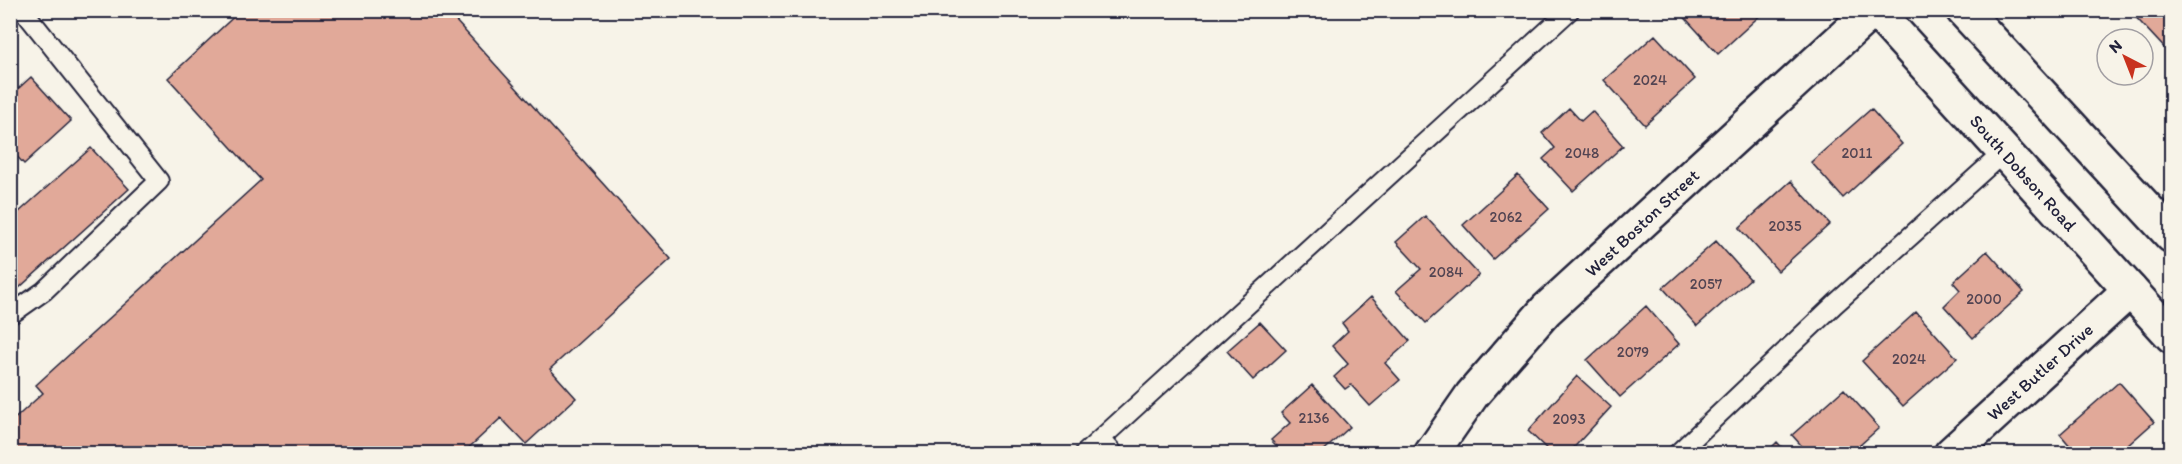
<svg xmlns="http://www.w3.org/2000/svg" width="2182" height="464" font-family="Itim,sans-serif">
<style>
.building{fill:#e1a999;stroke:#22223b;stroke-width:1.5}
.lines{fill:none;stroke-linecap:round;stroke-linejoin:round}
.lane-casing{stroke:#22223b;stroke-width:22}
.street-casing{stroke:#22223b;stroke-width:38}
.secondary-casing{stroke:#22223b;stroke-width:38}
.lane{stroke:#f7f3e8;stroke-width:18}
.street{stroke:#f7f3e8;stroke-width:33}
.secondary{stroke:#f7f3e8;stroke-width:33}
.labels{text-anchor:middle;dominant-baseline:central;stroke-width:5;stroke-linejoin:round;paint-order:stroke}
.number-label{font-size:15px;fill:#524452}
.street-label{font-size:18px;fill:#22223b;stroke:#f7f3e8}
</style>
<rect width="100%" height="100%" fill="#f7f3e8"/>
<filter id="ink" filterUnits="userSpaceOnUse"><feTurbulence type="fractalNoise" baseFrequency=".0167" numOctaves="2"/><feDisplacementMap in="SourceGraphic" scale="12" xChannelSelector="R" yChannelSelector="G"/><feConvolveMatrix kernelMatrix="1 2 1 2 8 2 1 2 1" color-interpolation-filters="sRGB"/></filter>
<g filter="url(#ink)">
<path class="building" d="M241 10H446L671 259 550 369 576 398 526 444 501 418 462 454H10V423L43 393 36 385 261 180 168 78Z
M1678 10H1766L1718 54Z
M2129 10H2165L2172 18V56Z
M1655 35 1695 79 1645 125 1604 80Z
M31 77 71 121 24 164 10 149V96Z
M1569 108 1581 121 1592 111 1623 146 1573 191 1543 159 1555 148 1542 133Z
M1871 109 1902 144 1843 198 1811 162Z
M91 148 129 189 10 296V220Z
M1518 175 1549 209 1493 259 1463 225Z
M1791 181 1830 224 1778 271 1739 228Z
M1425 216 1479 275 1426 323 1396 291 1421 269 1396 242Z
M1716 241 1750 279 1697 326 1663 288Z
M1987 251 2024 292 1973 338 1944 306 1960 290 1953 282Z
M1371 297 1410 341 1385 363 1400 380 1370 406 1351 385 1345 389 1334 377 1348 364 1332 346 1348 331 1342 323Z
M1646 306 1679 344 1620 397 1587 360Z
M1916 312 1957 358 1903 406 1862 361Z
M1260 322 1286 350 1253 380 1227 351Z
M1577 376 1611 407 1568 454H1552L1528 431Z
M2119 382 2154 422 2118 454H2077L2060 434Z
M1312 385 1350 427 1320 454H1284L1271 440 1290 423 1281 413Z
M1844 389 1879 428 1850 454H1809L1792 435Z
M1777 442 1788 454H1765Z"/>
<g class="lines">
<g class="lane-casing">
<path id="lane" d="M10 315 44 291 159 181 23 10
M1101 439 1114 454
M1084 454 1570 10
M1677 454 1835 304 2004 152"/>
</g>
<g class="street-casing">
<path id="street" d="M1431 454 1472 395 1546 310 1873 10
M1951 454 2130 290"/>
</g>
<g class="secondary-casing">
<path id="secondary" d="M1875 10 2172 336
M1963 10 2172 236"/>
</g>
<use href="#lane" class="lane"/>
<use href="#street" class="street"/>
<use href="#secondary" class="secondary"/>
</g>
</g>
<g class="labels">
<g class="number-label">
<text x="1650" y="80">2024</text>
<text x="1582" y="153">2048</text>
<text x="1857" y="153">2011</text>
<text x="1506" y="217">2062</text>
<text x="1785" y="226">2035</text>
<text x="1446" y="272">2084</text>
<text x="1706" y="284">2057</text>
<text x="1984" y="299">2000</text>
<text x="1633" y="352">2079</text>
<text x="1909" y="359">2024</text>
<text x="1314" y="418">2136</text>
<text x="1569" y="419">2093</text>
</g>
<g class="street-label">
<text transform="translate(2023 173) rotate(48)">South Dobson Road</text>
<text transform="translate(1642 223) rotate(-43)">West Boston Street</text>
<text transform="translate(2040 372) rotate(-42)">West Butler Drive</text>
</g>
</g>
<rect width="2182" height="464" fill="none" stroke="#f7f3e8" stroke-width="36"/>
<rect x="18" y="18" width="2146" height="428" fill="none" stroke="#22223b" stroke-width="2" filter="url(#ink)"/>
<g transform="translate(2125 57) rotate(318)"><circle r="28" fill="#f7f3e8" stroke="#a29fa3" stroke-width="1.5"/>
<path d="M0-4.5L10 22L0 15L-10 22Z" fill="#c8321e"/>
<text y="-9" font-size="16" font-weight="bold" text-anchor="middle" fill="#22223b">N</text>
</g>
</svg>
